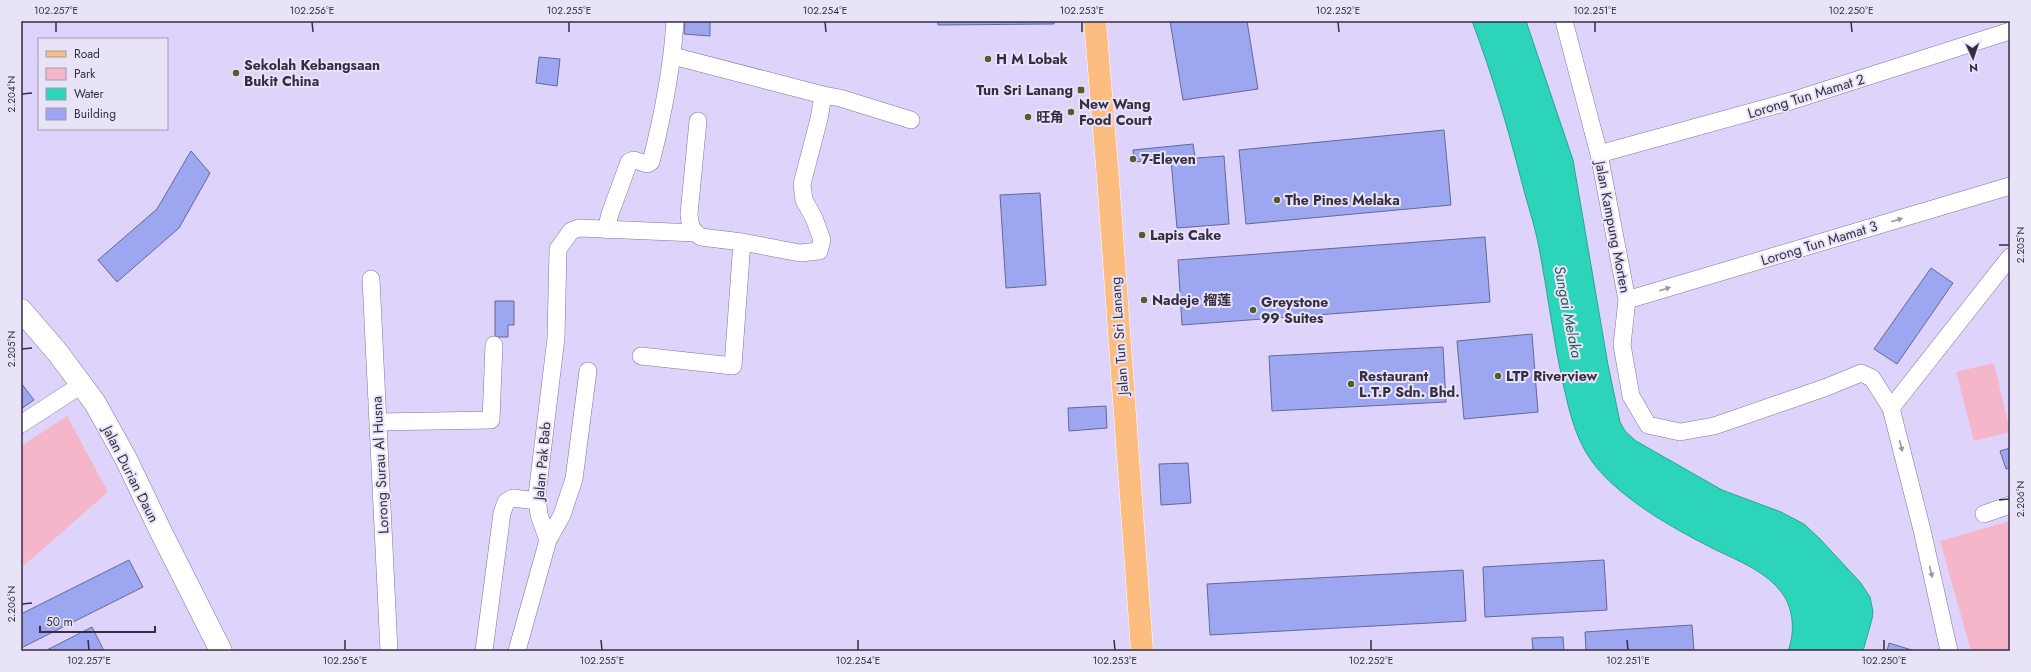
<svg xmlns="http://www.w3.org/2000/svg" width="2031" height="672" font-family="Jost,'Noto Sans SC',sans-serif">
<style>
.green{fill:#f5b6ca}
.water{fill:#2cd4b9;stroke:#2ea295}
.building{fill:#9da6f1;stroke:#636996}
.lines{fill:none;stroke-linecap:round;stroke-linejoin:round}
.street-casing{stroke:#8173a1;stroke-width:18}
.secondary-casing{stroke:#8173a1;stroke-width:23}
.primary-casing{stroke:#fff;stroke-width:23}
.street{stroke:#fff;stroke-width:17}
.secondary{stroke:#fff;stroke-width:22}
.primary{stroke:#fdbd80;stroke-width:22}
.oneway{fill:#9a96a0}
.ticks{fill:none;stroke:#342e42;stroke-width:1.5}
.poi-dot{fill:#535c2b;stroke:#e9e3f8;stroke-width:1.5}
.labels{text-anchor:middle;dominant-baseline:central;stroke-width:4;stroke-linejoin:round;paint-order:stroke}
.poi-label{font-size:14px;font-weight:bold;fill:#342e42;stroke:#e9e3f8;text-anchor:start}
.street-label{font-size:14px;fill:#342e42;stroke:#e9e3f8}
.water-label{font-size:15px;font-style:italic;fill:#236155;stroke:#e9e3f8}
.neatline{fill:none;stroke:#342e42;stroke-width:1.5}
.ticks-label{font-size:10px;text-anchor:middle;fill:#342e42}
</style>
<rect width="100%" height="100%" fill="#ded3fb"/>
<path class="green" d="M1994 363 2010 432 1974 441 1956 372Z
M67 416 108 492 21 568V446Z
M2010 521V651H1971L1940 541Z"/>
<path class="water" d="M1472 21H1526L1573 160 1608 365 1620 422 1625 431 1636 441 1722 490 1781 512 1804 524 1820 539 1860 582 1870 597 1873 612 1872 619 1863 651H1788C1795 633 1794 609 1782 593 1767 572 1739 561 1716 550 1674 529 1612 495 1587 454 1573 431 1568 405 1562 379 1553 337 1548 295 1540 253 1536 229 1528 206 1522 183 1508 128 1492 74 1472 21Z"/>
<path class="building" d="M685 21H710V36L684 34Z
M938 21H1054V24L938 25Z
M1170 21H1247L1258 89 1183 100Z
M539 57 560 59 557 86 536 83Z
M1444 130 1451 205 1246 224 1239 150Z
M1193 144 1195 157 1134 162 1133 150Z
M191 151 210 173 179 228 117 282 98 260 157 209Z
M1224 156 1229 224 1177 228 1171 160Z
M1040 193 1046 285 1006 288 1000 195Z
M1485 237 1490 302 1182 325 1178 260Z
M1931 268 1953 283 1897 364 1874 349Z
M495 301H514V325H508V337H495Z
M1532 334 1538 412 1464 419 1457 341Z
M1443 347 1446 402 1272 411 1269 356Z
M21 383 34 400 21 409Z
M1106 406 1107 428 1069 431 1068 408Z
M2010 448V468L2006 469 2000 451Z
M1188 463 1191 503 1161 505 1159 464Z
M129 560 143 587 21 648V614Z
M1604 560 1607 610 1485 617 1483 567Z
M1463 570 1466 621 1210 635 1207 584Z
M1692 625 1694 651H1586L1585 632Z
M92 627 104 651H45Z
M1563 637 1564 651H1533L1532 638Z
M1889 643 1915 651H1887Z"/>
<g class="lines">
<g class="street-casing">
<path id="street" d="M1564 21 1599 154 1627 300 1622 345 1631 396 1648 425 1680 432 1714 426 1827 387 1861 373 1872 378 1891 408 1922 530 1949 651
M673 56 823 95 840 98 911 120
M698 121 689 214C690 225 691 231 701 237L742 242 800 253 819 251 822 240 814 218 804 200 802 184 819 119 823 95
M1599 154 1791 101 2010 31
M606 230 610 214 629 162 634 160 647 164 651 162C663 115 672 69 675 21
M371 279 389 651
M1627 300 2010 186
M641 356 733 366 742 242
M1891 408 2010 257
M378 422 491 420 494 345
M21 424 81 385
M1984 514 2010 505
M548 540 562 515 574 479 588 371
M484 651 502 513 506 502 513 498 537 501
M517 651 548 540 539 515 537 495 556 338 558 249 571 231 579 228 696 233"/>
</g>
<g class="secondary-casing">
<path id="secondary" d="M21 310 58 353 95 403 125 457 161 532 221 651"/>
</g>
<g class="primary-casing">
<path id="primary" d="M1095 21 1108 178 1142 651"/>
</g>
<use href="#street" class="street"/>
<use href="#secondary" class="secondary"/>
<use href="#primary" class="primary"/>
</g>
<defs><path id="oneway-solid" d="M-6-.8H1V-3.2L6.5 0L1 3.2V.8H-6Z"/></defs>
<g class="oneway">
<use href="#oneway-solid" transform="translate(1897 220) rotate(-17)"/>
<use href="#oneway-solid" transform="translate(1665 289) rotate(-17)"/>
<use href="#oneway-solid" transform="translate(1901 446) rotate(76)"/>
<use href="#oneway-solid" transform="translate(1931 572) rotate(77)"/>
</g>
<path class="ticks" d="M56 22V32M312 22 313 32M569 22V32M825 22 826 32M1082 22V32M1338 22 1339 32M1595 22V32M1851 22 1852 32M22 94 32 93M1999 245H2009M22 349 32 348M1999 500 2009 499M22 604 32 603M88 640 89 650M345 640V650M601 640 602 650M858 640V650M1114 640 1115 650M1371 640V650M1627 640 1628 650M1884 640V650"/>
<g class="poi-dot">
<circle cx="988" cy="59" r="4"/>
<circle cx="236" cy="73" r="4"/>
<rect x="1077" y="86" width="8" height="8" rx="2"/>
<circle cx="1071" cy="112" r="4"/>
<circle cx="1028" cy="117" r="4"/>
<circle cx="1133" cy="159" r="4"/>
<circle cx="1277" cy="200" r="4"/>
<circle cx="1142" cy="235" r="4"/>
<circle cx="1144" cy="300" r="4"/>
<circle cx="1253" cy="310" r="4"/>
<circle cx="1498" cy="376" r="4"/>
<circle cx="1351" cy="384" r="4"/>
</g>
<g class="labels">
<g class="poi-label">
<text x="996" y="59">H M Lobak</text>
<text x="244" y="65">Sekolah Kebangsaan<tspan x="244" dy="16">Bukit China</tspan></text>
<text x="1073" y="90" text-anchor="end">Tun Sri Lanang</text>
<text x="1079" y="104">New Wang<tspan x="1079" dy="16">Food Court</tspan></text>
<text x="1036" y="117">旺角</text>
<text x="1141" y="159">7-Eleven</text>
<text x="1285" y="200">The Pines Melaka</text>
<text x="1150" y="235">Lapis Cake</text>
<text x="1152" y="300">Nadeje 榴莲</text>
<text x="1261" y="302">Greystone<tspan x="1261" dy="16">99 Suites</tspan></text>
<text x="1359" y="376">Restaurant<tspan x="1359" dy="16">L.T.P Sdn. Bhd.</tspan></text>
<text x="1506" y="376">LTP Riverview</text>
</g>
<g class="street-label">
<text transform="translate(1806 96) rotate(-17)">Lorong Tun Mamat 2</text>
<text transform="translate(1613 227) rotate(79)">Jalan Kampung Morten</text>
<text transform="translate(1819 243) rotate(-17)">Lorong Tun Mamat 3</text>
<text transform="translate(1119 336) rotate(-94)">Jalan Tun Sri Lanang</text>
<text transform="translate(542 461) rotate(-85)">Jalan Pak Bab</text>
<text transform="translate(380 465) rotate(-93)">Lorong Surau Al Husna</text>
<text transform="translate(131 474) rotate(63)">Jalan Durian Daun</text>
</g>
<g class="water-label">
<text transform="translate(1568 312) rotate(79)">Sungai Melaka</text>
</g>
</g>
<rect width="2031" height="672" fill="none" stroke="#e9e3f8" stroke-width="44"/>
<rect x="38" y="38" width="130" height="92" fill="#e9e3f8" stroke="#a19baf"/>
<rect x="46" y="51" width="20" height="6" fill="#fdbd80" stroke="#a19baf"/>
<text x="74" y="58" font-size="12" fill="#342e42">Road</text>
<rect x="46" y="68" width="20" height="12" fill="#f5b6ca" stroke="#a19baf"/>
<text x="74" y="78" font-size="12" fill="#342e42">Park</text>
<rect x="46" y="88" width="20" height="12" fill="#2cd4b9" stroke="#a19baf"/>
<text x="74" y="98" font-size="12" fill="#342e42">Water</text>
<rect x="46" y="108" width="20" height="12" fill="#9da6f1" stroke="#a19baf"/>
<text x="74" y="118" font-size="12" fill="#342e42">Building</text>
<g transform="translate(1973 58) rotate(177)" stroke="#e9e3f8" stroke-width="3" paint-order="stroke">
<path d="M0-3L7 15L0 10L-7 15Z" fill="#342e42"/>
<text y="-6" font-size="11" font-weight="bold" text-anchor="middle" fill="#342e42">N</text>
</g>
<path d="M40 626v6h115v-6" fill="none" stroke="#342e42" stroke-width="2"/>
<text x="46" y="626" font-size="12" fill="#342e42" stroke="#e9e3f8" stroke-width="3" paint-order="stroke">50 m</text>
<rect x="22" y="22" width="1987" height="628" class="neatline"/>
<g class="ticks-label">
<text x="56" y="14">102.257°E</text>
<text x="312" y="14">102.256°E</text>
<text x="569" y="14">102.255°E</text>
<text x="825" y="14">102.254°E</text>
<text x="1082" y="14">102.253°E</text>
<text x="1338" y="14">102.252°E</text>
<text x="1595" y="14">102.251°E</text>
<text x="1851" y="14">102.250°E</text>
<text transform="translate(11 94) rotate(-90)" y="4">2.204°N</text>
<text transform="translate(2020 245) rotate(-90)" y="4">2.205°N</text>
<text transform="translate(11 349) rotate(-90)" y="4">2.205°N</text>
<text transform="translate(2020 499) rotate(-90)" y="4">2.206°N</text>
<text transform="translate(11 604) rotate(-90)" y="4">2.206°N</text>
<text x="89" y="664">102.257°E</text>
<text x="345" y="664">102.256°E</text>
<text x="602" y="664">102.255°E</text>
<text x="858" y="664">102.254°E</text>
<text x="1115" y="664">102.253°E</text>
<text x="1371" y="664">102.252°E</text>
<text x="1628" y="664">102.251°E</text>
<text x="1884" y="664">102.250°E</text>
</g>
</svg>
